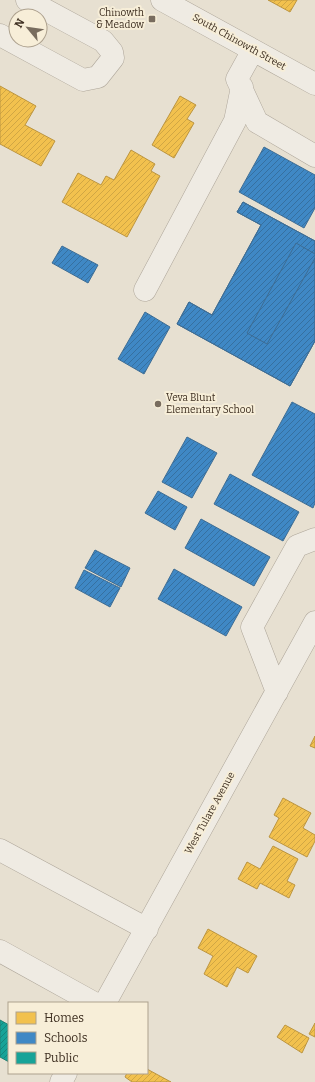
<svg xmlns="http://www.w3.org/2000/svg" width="315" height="1082" font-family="Bitter,serif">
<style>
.homes{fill:url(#homes-hatch);stroke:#bc9540}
.schools{fill:url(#schools-hatch);stroke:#3e6d94}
.public{fill:url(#public-hatch);stroke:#228074}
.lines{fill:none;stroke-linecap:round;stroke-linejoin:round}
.minor-casing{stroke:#ada599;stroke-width:23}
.minor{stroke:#efebe3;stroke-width:22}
.poi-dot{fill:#786c5e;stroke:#f7eed8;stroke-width:1.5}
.labels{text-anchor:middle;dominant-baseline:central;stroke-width:4;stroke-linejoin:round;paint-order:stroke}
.poi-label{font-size:10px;fill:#3d2e20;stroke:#f7eed8;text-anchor:end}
.street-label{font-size:10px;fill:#3d2e20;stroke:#f7eed8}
</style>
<defs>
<pattern id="homes-hatch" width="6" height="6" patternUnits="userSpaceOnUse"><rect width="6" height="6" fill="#f2c14e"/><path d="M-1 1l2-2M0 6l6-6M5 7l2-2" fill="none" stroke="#d0a644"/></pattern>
<pattern id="schools-hatch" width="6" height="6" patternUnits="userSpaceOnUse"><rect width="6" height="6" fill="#3f88c5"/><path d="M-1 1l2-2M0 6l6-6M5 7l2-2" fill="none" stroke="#3670a0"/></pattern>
<pattern id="public-hatch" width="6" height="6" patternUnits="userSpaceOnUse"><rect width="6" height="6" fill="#17a398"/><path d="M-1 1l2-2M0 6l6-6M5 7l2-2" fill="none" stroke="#16857c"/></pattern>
</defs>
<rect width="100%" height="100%" fill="#e7e0d1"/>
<path class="homes" d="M268 0H297L290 12Z
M0 86 36 106 25 125 55 141 41 166 0 144Z
M180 96 196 105 187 119 194 123 174 158 152 145Z
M131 150 155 164 151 171 160 176 127 237 62 202 78 173 101 185 106 176 114 180Z
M315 736V748L310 746Z
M283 798 311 813 303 828 315 835V841L307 857 269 837 279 818 274 815Z
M273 846 298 859 287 881 295 885 289 898 260 883 257 889 238 879 247 862 260 869Z
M208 929 257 956 248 973 237 967 227 987 204 974 213 956 198 948Z
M315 1023V1037L309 1034Z
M285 1025 309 1038 302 1053 277 1037Z
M147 1069 171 1082H132L125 1077 127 1073H147Z"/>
<path class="schools" d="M264 147 315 175V208L304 228 239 192Z
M243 202 315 241V254L296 243 247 333 267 344 315 258V341L290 386 177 324 189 302 212 315 261 225 237 212Z
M243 202 315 241V341L290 386 177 324 189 302 212 315 261 225 237 212Z
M62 246 98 265 88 283 52 263Z
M145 312 170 327 144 374 118 359Z
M292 402 315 414V503L313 508 252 475Z
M187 437 217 453 192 498 162 482Z
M230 474 299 512 283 541 214 504Z
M158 491 187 507 175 530 145 513Z
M201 519 270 557 254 586 185 548Z
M95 550 130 568 121 587 85 568Z
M174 569 242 607 226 636 158 599Z
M84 570 120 588 110 607 75 588Z"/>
<path class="public" d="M0 1020 9 1025V1062L0 1057Z"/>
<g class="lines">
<g class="minor-casing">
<path id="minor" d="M162 0 315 84
M0 35 83 80 98 77 113 58 112 52 103 41 27 0
M253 50 237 79 257 122 315 156
M145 290 235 121 242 87
M277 692 252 627 297 546 315 539
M0 850 147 929
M0 951 94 1003
M105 1003 315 622
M61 1082 66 1073"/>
</g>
<use href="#minor" class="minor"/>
</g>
<g class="poi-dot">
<rect x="148" y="15" width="8" height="8" rx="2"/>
<circle cx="158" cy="404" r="4"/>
</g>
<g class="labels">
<g class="poi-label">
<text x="144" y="13">Chinowth<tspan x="144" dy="12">&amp; Meadow</tspan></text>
<text x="166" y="398" text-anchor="start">Veva Blunt<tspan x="166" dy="12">Elementary School</tspan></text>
</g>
<g class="street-label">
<text transform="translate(239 42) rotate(29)">South Chinowth Street</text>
<text transform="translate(210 813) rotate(-61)">West Tulare Avenue</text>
</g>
</g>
<rect x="8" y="1002" width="140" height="72" fill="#f7eed8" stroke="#ada18e"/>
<rect x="16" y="1012" width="20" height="12" fill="#f2c14e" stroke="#ada18e"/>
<text x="44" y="1022" font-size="12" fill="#3d2e20">Homes</text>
<rect x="16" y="1032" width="20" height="12" fill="#3f88c5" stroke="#ada18e"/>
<text x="44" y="1042" font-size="12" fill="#3d2e20">Schools</text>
<rect x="16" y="1052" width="20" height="12" fill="#17a398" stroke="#ada18e"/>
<text x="44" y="1062" font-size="12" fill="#3d2e20">Public</text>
<g transform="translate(28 28) rotate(299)"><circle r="19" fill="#f7eed8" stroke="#ada18e"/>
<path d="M0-3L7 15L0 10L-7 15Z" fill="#786c5e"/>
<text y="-6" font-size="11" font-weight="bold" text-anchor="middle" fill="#3d2e20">N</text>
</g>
</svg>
